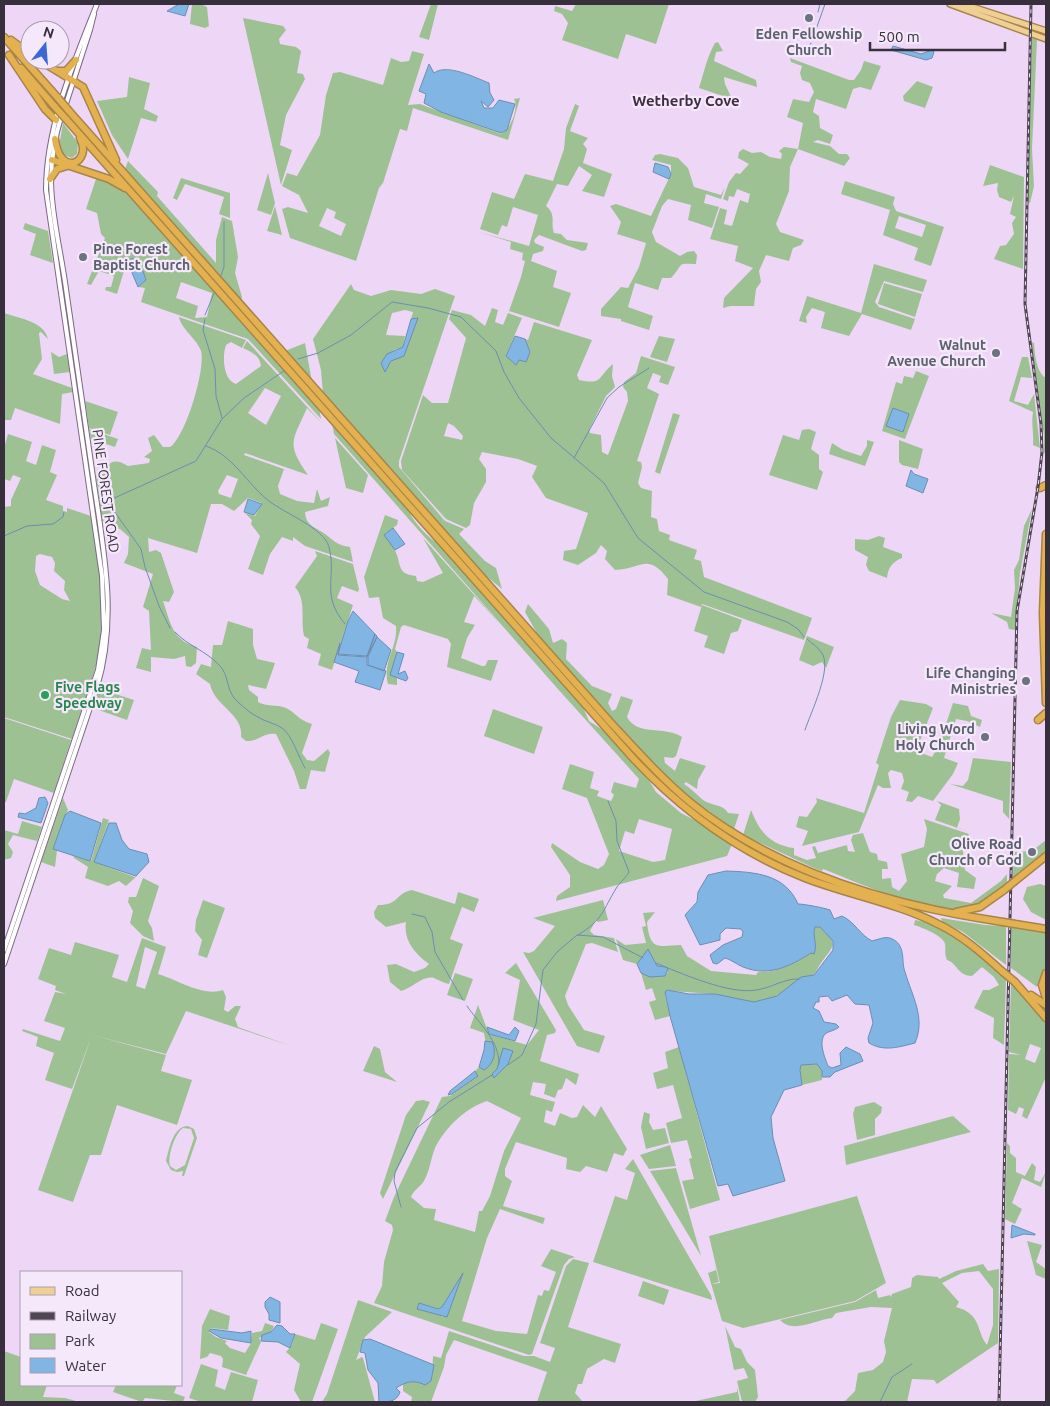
<svg xmlns="http://www.w3.org/2000/svg" width="1050" height="1406" font-family="Ubuntu,sans-serif">
<style>
.green{fill:#9ec194;fill-rule:evenodd}
.water{fill:#81b6e4;stroke:#6b8eb1}
.lines{fill:none;stroke-linecap:round;stroke-linejoin:round}
.stream{stroke:#6b8eb1;stroke-width:1}
.secondary-casing{stroke:#7d6984;stroke-width:6}
.primary-casing{stroke:#a78448;stroke-width:8}
.highway-casing{stroke:#a78448;stroke-width:9}
.secondary{stroke:#fff;stroke-width:4}
.primary{stroke:#eed095;stroke-width:5}
.highway{stroke:#e3b14f;stroke-width:6}
.rail-casing{stroke:#4f4553;stroke-width:3}
.rail{stroke:#f6e8fb;stroke-width:1;stroke-dasharray:4;stroke-linecap:butt}
.highway-bridge-casing{stroke:#a78448;stroke-width:9;stroke-linecap:butt}
.highway-bridge{stroke:#e3b14f;stroke-width:6}
.worship-dot{fill:#6b7280;stroke:#f6e8fb;stroke-width:2}
.leisure-dot{fill:#2e9e5b;stroke:#f6e8fb;stroke-width:2}
.labels{text-anchor:middle;dominant-baseline:central;stroke-width:4.5;stroke-linejoin:round;paint-order:stroke}
.worship-label{font-size:14px;font-weight:bold;fill:#5b616d;stroke:#f6e8fb;text-anchor:end}
.street-label{font-size:14px;fill:#372f3b;stroke:#f6e8fb}
.leisure-label{font-size:14px;font-weight:bold;fill:#27864d;stroke:#f6e8fb;text-anchor:start}
.neighbourhood-label{font-size:15px;font-weight:bold;fill:#3e2d45;stroke:#f6e8fb}
</style>
<rect width="100%" height="100%" fill="#eed7f6"/>
<path class="green" d="M192 4H201L207 7 209 26 205 28 190 24Z
M431 4H438L429 40 419 37Z
M576 4H669L656 44 626 34 618 59 562 40 568 23 562 14 554 11 555 6 572 11Z
M243 18 283 26 286 30 279 39 280 44 296 47 301 51 297 73 303 74 305 79 286 115 280 145 292 150 281 185Z
M1032 36 1037 40 1032 149 1034 186 1030 203H1027Z
M718 42 723 51 716 52 714 61 756 80 757 87 724 77 725 84 732 99 699 88C704 72 707 57 715 43Z
M412 51 424 54 408 105 420 104 501 134C511 129 519 108 514 99L520 98 508 140 413 108 407 131 400 129 383 183 379 188 356 261 290 238 282 209 288 207 308 213 299 195 282 186 287 173 297 176 320 135 326 95 333 73 340 72 383 85 391 58 401 62 409 61ZM327 208 336 212 334 218 346 224 341 236 319 226Z
M790 58 849 80H854L861 70 864 61 881 66 871 90 860 87 853 89 846 109 816 99 813 112 819 116 820 128 833 135 830 144 818 140 813 142 830 146 839 154H847L850 158 844 166 798 149 790 167 789 191 776 224 780 232 804 240 801 245 793 248 789 261 766 255 759 271 761 282 756 289 754 306H730L723 308 724 298 753 268 735 261 738 246 710 239 720 208 727 210 724 224 732 226 740 200 748 203 750 194 737 189 734 197 729 196 728 201 723 199 729 182 736 173 740 174 749 164 738 158 739 152 743 149 752 153 761 152 770 157 781 159 782 154 779 151 784 147 798 149 803 123 787 117 793 99 809 102 814 92 810 83 802 80 800 73 802 66 791 62Z
M129 77 150 83 144 109 158 116 156 122 141 118 128 159 112 135 97 101 127 97Z
M917 81 933 87 925 108 904 101 903 96Z
M575 104 579 106 570 131 588 138 583 144 587 149 583 163 612 174 604 197 582 191 592 175 579 166 568 186 557 184 546 206C557 215 550 222 554 233L561 234 567 240 588 243 586 250 582 251 539 235 534 240 535 243 544 247 543 251 533 254 531 261 557 271 553 287 571 293 559 327 509 311 521 277 525 261 522 260 523 253 510 249 511 242 479 232 529 246 538 215 513 207 507 227 502 225 498 235 480 229 492 192 514 199 525 174 553 181 564 149 566 128Z
M63 123 78 143 77 154 72 158 61 154 60 141Z
M660 154 678 158 688 168 694 187 721 195 725 187 721 199 706 194 704 203 719 207 712 228 688 220 691 205 668 199 662 206 652 232 656 242 680 256 687 252 694 251 697 255 696 264C675 263 685 263 671 278H662L658 290 635 283 628 307 653 316 649 330 621 321V319L601 316V309L621 287 628 288 639 267 646 243 617 234 621 222 610 206 616 204 651 216 671 174V165L652 160 655 155Z
M128 161 158 192 157 196 216 263V240L222 217 232 221 238 257 235 273 242 297 241 301 125 169Z
M990 165 1024 177 1023 269 994 259 1000 246 1006 245 1014 234 1012 223 1016 217 1010 214 1014 196 1011 202 999 197 997 190 998 183 983 186Z
M268 173 275 203 271 215 257 210Z
M181 178 230 193V218L219 214 224 197 185 184 177 200 173 198Z
M96 179 114 184 127 191 319 408 321 419 248 339 141 302 145 288 138 287 146 280 143 271 133 258 127 261 117 294 105 290 106 287H111L114 276 99 271 91 285 87 284 105 238 101 234 97 213 86 209ZM181 282 212 293 207 317 195 318 198 306 176 298Z
M845 181 895 197 893 204 896 211 944 227 931 266 914 260 918 248 883 235 890 210 841 194ZM899 216 926 225 922 237 895 228Z
M275 206 282 235 267 231Z
M25 223 48 231 53 263 30 255 36 234 23 229Z
M874 264 927 280 923 292 884 281 875 302 879 307 915 319 911 330 862 314 849 336 821 328 825 312 812 308 806 317 807 323 799 321 807 296 861 313Z
M884 283 922 294 915 317 878 304Z
M351 284 354 290 371 296 391 290 421 294 435 289 455 296 399 461V467L445 521 464 529 459 534 485 561 496 568 502 589 479 570 323 394 321 370 313 339ZM405 310 413 312 411 319 417 318 404 355 391 361 385 372 394 350 403 347 405 336 386 335 392 313Z
M492 308 498 310 495 322 503 325 508 313 522 318 506 355 514 363 519 360 526 362 530 352 525 339 528 340 534 322 592 340 577 375 579 380C604 385 597 377 613 364L612 376 615 387 606 396 589 430 590 433 601 435 602 452 608 455 628 401 627 392 623 387 624 382 636 373 641 356 675 367 668 385 659 382 661 376 653 373 647 388 659 394 637 461 641 462 642 467 638 483 641 488 652 491 651 517 657 519 659 531 670 535 669 540 697 550 694 559 701 561 704 577 812 618 804 640 702 604 701 607 667 595 668 579C647 552 642 569 615 570L605 559 607 551 601 545 596 553 578 565 563 560 564 551 576 549 588 513 546 498 532 477 537 466 518 459 482 452 479 459 486 469V482L474 503 470 525 466 528 446 519 402 470 401 461 429 377 423 395 432 403H448L466 338 449 319 452 310 471 315 485 326ZM448 423 454 426 463 436 462 440 444 436Z
M4 313C20 319 44 321 48 339L41 332 39 333 42 359 33 374 72 388 73 392 62 394 60 424 15 408 11 420H4Z
M179 317 246 340 242 348 231 342 226 345C222 356 223 380 236 384L261 366C260 356 252 352 243 348L247 341 322 423 307 408C292 442 286 443 308 475L245 453 244 455 309 478 284 469 278 486 280 494 297 501 314 503 317 489 321 501 330 497 328 506 305 512C306 525 313 526 322 532 333 539 335 545 350 547L353 562 305 546 293 537V541L282 537 270 554 263 575 248 569 260 536 251 524 252 520 245 513 255 516 262 503 248 498 234 511 222 504H211L197 553 148 538 149 552 156 550 161 553 174 592 169 602 163 601C171 624 172 640 197 647L196 663 191 667 186 666 185 656 174 659 151 657V672L136 668 142 648 151 650 149 611 143 607 153 574 124 563 128 554 129 537 120 529 110 527V524L102 521 96 475C109 467 110 455 128 466L149 463 150 459 144 457 152 451 148 438 154 435 163 447H170C185 438 206 369 201 351 197 339 181 329 179 317ZM265 388 281 396 266 425 248 413ZM227 475 238 479 231 498 219 494 218 491Z
M659 336 675 339 667 362 650 357Z
M1031 342 1034 343C1035 354 1036 372 1046 378V452L1044 453V436Z
M305 343 312 382 285 351Z
M51 352 59 357 67 354 70 372 54 374Z
M1022 357H1028L1032 378 1021 377 1014 401 1028 405 1034 394 1040 448 1033 445C1034 433 1031 424 1033 412L1009 401Z
M916 371 929 376 905 439 882 431 896 382 902 384 904 376 913 378Z
M85 401 118 412 110 435 89 428Z
M673 413 680 415 660 474 655 472Z
M332 423 407 507C410 518 430 541 439 543L582 705 589 721 603 730 650 782 656 792 681 813 698 822 732 844 727 856 556 901 557 896 570 887V875L551 847 552 843 580 862 598 869 604 865 609 854 587 798 562 789 570 764 594 772 590 788 599 791 597 796 611 801 614 795 611 792 614 782 636 788 639 779 557 688 334 434ZM639 819 672 829 665 860 653 862 619 851 625 831 634 834Z
M89 429 118 439 115 447 91 439Z
M809 429 816 432 811 449 819 455V469L823 472 817 490 769 475 783 435 799 440 802 430Z
M8 434 32 442 26 461 36 465 42 445 56 450 50 472 57 475 46 500 63 506V511L67 512V508L91 516C97 556 106 599 101 641 96 674 82 707 72 739L4 717V507L11 506V500L21 478 13 475 10 481 4 479V448ZM40 554 52 557 55 563 54 571 65 581 64 590 70 601 62 599 40 585 35 571 36 556Z
M335 438 368 475 363 493 346 488Z
M867 440 874 442 865 466 829 454 832 443 843 450 861 456 867 446Z
M899 440 923 449 918 469 902 465 899 462Z
M1032 509 1020 573 1015 630 1009 629 1007 622 991 613 1011 617 1015 588 1014 570 1019 560 1024 526Z
M385 515 398 520 397 525 384 535C390 541 394 547 397 555 401 568 399 574 416 576L417 581 423 582 443 573 423 538 504 628 474 596 464 622 475 625 467 638 461 658 482 666H485L488 660H498L491 681 447 667 451 644 448 639 404 625 401 627 395 649 397 652 391 674 397 677V685L388 684C382 661 398 648 396 626L383 618 379 597 369 598 364 577Z
M879 536 885 538 883 547 902 554V558C892 562 888 568 887 578L869 571 866 565 868 557 855 550V539L868 540Z
M315 551 353 564 359 589 358 592 342 586 337 598 353 605 332 670 318 665 321 654 307 648 309 639 304 636C300 619 307 601 295 587L317 556Z
M528 604 549 629 553 643 562 639 567 643 566 659 592 686 612 694 608 703 612 711 616 709 621 696 633 700 627 717C638 737 664 725 682 737L676 756 673 758 664 757 665 763 675 771 680 758 706 766 698 780 697 789 686 782 684 784C692 789 697 795 703 800 712 806 723 804 728 813L739 814 734 829 691 798 645 756 539 637 525 612Z
M702 605 742 620 738 631 731 633 724 654 704 647 708 636 694 631Z
M228 621 253 629V645L257 659 275 663 266 689 248 685 249 690 258 697V702C266 707 277 704 286 708 297 713 296 719 312 724L302 753 307 760 314 761 328 749 330 753 325 772 311 770 306 789H300L294 771 276 734C263 732 258 742 246 741L241 737C244 714 214 706 210 684L196 674 201 664 211 667 213 645H222Z
M807 636 834 647 826 668 822 662 813 666 799 660Z
M100 689 134 700 127 720 93 708Z
M900 700 926 704 933 708 916 751 932 757 939 745 953 703 968 706 971 716 982 720 980 727 967 721 956 719 944 758 958 763 953 774 933 801 918 796 912 802 906 801 909 792 901 789 904 781 902 773 891 770 888 773 891 788H883L878 785 859 832 802 846 808 831 796 827 799 816 807 817 817 802 816 798 864 813 879 765 876 763 891 717Z
M493 709 543 727 534 754 484 736Z
M4 718 71 740 54 793 14 779 6 802H4Z
M973 758 1011 762 1009 819 1003 812V801L950 784 963 786 968 780Z
M63 798 68 810 53 848 57 850 55 867 41 862Z
M937 801 959 809 960 819 957 828 969 832 935 820 941 805Z
M751 810C759 831 770 845 794 848V855L807 860 816 858 812 847 815 846 818 853 847 845 848 851 855 852 851 840 853 835 863 833 870 852 877 854 878 860 887 862 888 869H882V879L891 878 892 887 899 891 907 881 901 854 924 847 927 829 924 819 969 834 963 851 965 870 976 878 974 889 957 887 959 873 944 868 937 874 935 881 952 886 943 895 944 898 971 903 1001 881 1007 874V885C997 893 987 901 975 906 938 921 858 882 823 869L822 871 814 868 743 835Z
M103 818 109 820 94 862 135 877 138 875 126 886 119 881 108 886 85 878 88 867 74 858 73 856 91 861Z
M22 821 42 827 37 841 13 835 8 844 13 852 11 858 4 860V830L18 834Z
M1046 840 1045 853 1012 881 1015 852 1032 851Z
M143 878 159 886 148 921 152 928 154 941 143 936 130 923 133 911 128 902 129 897H136Z
M1040 884 1046 886V920L1031 912 1023 899 1027 887Z
M412 890 455 904 458 892 479 899 474 912 462 907 450 939 463 944 449 984C444 983 439 980 434 978 423 975 411 989 401 991L390 982 387 965 396 964 414 972 425 968 429 964C415 954 403 940 406 922L386 927 375 918 374 912 378 905C400 905 394 894 412 890Z
M203 900 225 908 207 958 198 955 202 940 195 931 196 920Z
M603 900 608 920 598 922 596 920 590 931 594 935 614 938 618 952 592 943 586 944 565 996 568 1005 584 1030 605 1036 599 1053 577 1046 523 952 529 953 534 951 555 926 533 918Z
M655 912 647 922C650 951 657 946 681 945L687 956 711 971 756 975 758 972C778 973 795 963 811 953L815 927H820C840 944 833 946 821 963 818 967 816 973 812 976 807 979 799 978 795 983 784 993 769 1001 754 1002 743 1003 728 997 717 995 701 992 685 993 667 990L665 995 670 1016 655 1020 649 1002 656 1000 652 988 646 990 641 973 654 977 664 976 668 972 662 966H657L646 952 637 964 623 960 616 939 625 945 646 943 642 927 646 926 643 913Z
M941 918 985 925 1006 926V965L963 932 942 922Z
M915 920C943 923 987 959 1006 979L1004 1045 993 1038 994 1018 974 1008 983 990H989L999 985 994 977 982 967 972 976C958 976 957 963 947 960 944 953 946 950 945 944 944 936 921 927 914 925Z
M1011 926 1046 933V966L1037 987 1011 968Z
M142 938 166 947 158 974C178 980 203 997 223 990L226 997 224 1010 228 1012 235 1006H241L235 1019 238 1027 291 1046 186 1011 166 1054 92 1035 72 1089 45 1080 54 1053 36 1046 38 1037 22 1031 23 1029 60 1041 65 1028 44 1021 55 992 66 994 55 990 56 986 38 979 49 948 71 955 75 942 119 955 112 977 127 982ZM145 947 157 952 145 989 136 986Z
M516 963 556 1030 555 1033 547 1035 540 1061 579 1074 576 1085 566 1078 562 1089 558 1090 555 1098 544 1094 546 1084 533 1082 530 1095 555 1102 552 1112 546 1110 544 1122 555 1126 560 1113 572 1118 577 1117 583 1105 595 1117 601 1106 627 1149 623 1156 614 1153 607 1172 586 1166 580 1172 566 1169 567 1158 516 1142 505 1169V1176L512 1181 503 1206 545 1218 543 1224 500 1209 487 1238 462 1321 496 1331 527 1334 538 1295 542 1296 544 1290 549 1291 556 1272 541 1266 551 1249 575 1257 569 1259 564 1265 532 1354 529 1355 374 1303 382 1286 384 1262 393 1230 392 1225 385 1221 394 1197 442 1097 450 1096 478 1076 475 1071 479 1067 484 1070 490 1065 484 1033 470 1028 478 1005 489 1034 527 1045 539 1030 513 1020 520 980 505 973ZM487 1101 521 1118 504 1151 490 1196 482 1211H479L475 1232 434 1220 436 1209 424 1208 411 1197C414 1189 422 1186 425 1179 430 1169 431 1158 435 1148 445 1128 465 1108 487 1101ZM463 1273 443 1317 426 1305 438 1309 442 1307Z
M455 973 473 979 465 1001 447 995Z
M1011 983 1029 999 1046 1022V1077L1027 1119 1022 1116 1024 1109 1019 1107 1016 1114 1008 1110 1009 1054 1021 1055 1009 1052ZM1030 1044 1041 1048 1035 1063 1025 1059Z
M92 1035 166 1055 161 1071 192 1080 177 1125 117 1105 101 1155H90L73 1202 38 1190Z
M374 1046 380 1049 385 1072 397 1082 363 1071Z
M679 1047 720 1200 690 1209 682 1181 694 1179 689 1159 692 1158 687 1140 671 1143 666 1123 682 1118 673 1085 657 1089 653 1073 668 1068 665 1052Z
M817 1064 822 1071V1080L802 1085 800 1070 801 1065Z
M423 1100 430 1102 383 1199 380 1193 406 1115 416 1101Z
M874 1102 882 1107 881 1113 875 1119V1135L952 1114 857 1140 853 1114 855 1107Z
M644 1112 650 1114 649 1122 653 1130 665 1128 669 1143 646 1149 641 1127Z
M953 1116 971 1132 846 1165 844 1146Z
M188 1126 194 1129 197 1138 184 1176H182L183 1171 177 1172 171 1170 166 1161C169 1149 173 1126 188 1126ZM183 1128 191 1129 194 1138 185 1165 176 1170 170 1166C167 1157 175 1133 183 1128Z
M1007 1143 1010 1146V1153L1016 1158V1172L1025 1176 1032 1163 1036 1167 1034 1180 1040 1182 1046 1172 1041 1187 1022 1178 1012 1203 1022 1209 1015 1224 1005 1219Z
M670 1145 676 1166 649 1169 640 1155Z
M633 1159 711 1295 712 1300 593 1262 615 1196 627 1200 635 1173 625 1169Z
M676 1168 701 1256 650 1171Z
M857 1196 886 1283 855 1301 743 1328 722 1321 708 1273 716 1270 714 1260 719 1282 711 1284 720 1283 709 1236Z
M1027 1241 1042 1245 1036 1262 1046 1269V1279L1036 1275Z
M573 1259 589 1263 568 1327 621 1344 615 1363 604 1359 587 1369 582 1384H578L575 1393 583 1402H537L547 1372 454 1340 446 1355 444 1367 431 1402H411L412 1397 403 1391V1385L406 1381H416L425 1385 432 1378 433 1356 441 1358 449 1331 524 1356H534L550 1362 555 1348 540 1343 566 1266Z
M983 1264 988 1271 999 1269 998 1343 937 1384 934 1380 912 1379 907 1402H844L855 1391 858 1373 873 1370 883 1362 886 1352 884 1341 892 1308 871 1307 836 1313 832 1318C815 1320 793 1334 780 1320L855 1302 876 1290 878 1298 890 1295 891 1297 892 1294 911 1287 912 1278 917 1275 938 1277 939 1279 956 1271ZM979 1271 993 1289V1325L987 1345C976 1331 982 1314 956 1307L959 1302 942 1283 962 1273Z
M643 1281 669 1290 664 1305 638 1296Z
M358 1300 392 1312 365 1337 356 1360 362 1357 363 1358 375 1402H322L327 1394Z
M210 1309 230 1316 228 1330 211 1328 209 1332 216 1337 227 1341 225 1343 230 1348 245 1353 251 1343 252 1333 262 1331 265 1323 274 1326 271 1332 259 1338 261 1342 246 1375 222 1367 223 1359 221 1356 210 1353 207 1357 200 1359 202 1326Z
M321 1323 338 1329 312 1402H301L294 1390 300 1364 286 1352 292 1345 295 1334 315 1340Z
M725 1326 735 1347 741 1349 747 1362 755 1370 758 1397 755 1402H742L737 1381 748 1378 744 1368 734 1370Z
M4 1351 21 1357V1385H47L43 1397 65 1398 80 1402H4Z
M201 1364 218 1370 215 1386 225 1390 231 1372 258 1380 252 1402H201L189 1398Z
M116 1385H177L174 1393 185 1397 183 1402 145 1398 142 1402 113 1392Z
M737 1387 740 1402H691L737 1392Z"/>
<path class="water" d="M179 4H189L185 16 167 11Z
M893 46 921 54 932 50 934 52 932 58 926 60 891 50Z
M429 64 434 73C447 63 476 78 489 83L490 93 494 100 488 107 481 101 484 108H493L499 100 515 104 507 130 501 133 441 112 424 103 426 94 419 91Z
M655 163 668 167 671 174 669 179 653 172Z
M133 258 143 271 146 280 138 287 127 261Z
M418 318 404 356 391 361 385 372 381 363 387 354 403 347 411 319Z
M515 336 525 339 530 352 526 362 519 360 516 365 506 356Z
M893 408 909 414 903 432 886 426Z
M911 470 914 474 928 479 923 493 906 486Z
M248 499 262 504 254 515 244 512Z
M393 528 405 544 395 550 384 535Z
M353 611 375 634 367 656 338 654 348 621Z
M375 634 377 636 367 657V665L386 671 380 690 355 682 359 671 334 662 340 643 338 655 367 657Z
M377 637 391 650 384 671 368 665V657Z
M397 652 404 654 398 674 405 671 408 678 406 681 390 675Z
M45 797 48 803 41 823 18 817 19 813 25 814 36 808 39 798Z
M70 811 101 823 90 861 53 849 65 815Z
M109 823H116L122 840 129 849 147 854 149 862 136 876 94 862Z
M726 871C755 872 785 874 798 904 804 904 825 908 830 910L834 919 842 916C855 922 860 935 872 941 880 939 887 935 894 940 906 947 901 962 905 972 912 996 926 1018 915 1043 899 1047 884 1052 869 1043L868 1038 873 1023 869 1005 855 1004 847 995 832 1001 828 996 819 997V1002H816L813 1008 819 1011 824 1022 836 1024 839 1027C835 1031 828 1031 825 1034 818 1042 825 1058 828 1066L832 1068 841 1065 840 1053 846 1047 860 1054 863 1061 835 1072 830 1077H822V1071L817 1064 801 1065 800 1070 802 1085 784 1090 771 1117 773 1138 785 1181 733 1196 728 1184 718 1186 670 1016 665 992 667 990 689 994H715L754 1002 777 996 801 977 814 975 833 950V941L820 927H815C812 937 818 944 814 954L811 953C789 967 768 977 743 967 736 964 732 960 725 958L717 964 713 963 710 955 723 945 742 937 743 932 741 929 726 928 720 934V940L700 945 685 915 697 902 698 892 708 875Z
M648 949 657 966 666 967 668 969 665 976 650 977 641 973 637 964Z
M487 1027 509 1035 515 1027 519 1031 515 1041 489 1034Z
M485 1041 492 1042C497 1052 494 1064 484 1070L479 1067 484 1050Z
M503 1048 513 1051 508 1064 494 1078 492 1074 497 1069Z
M475 1071 478 1076 452 1094 448 1095 450 1091Z
M1012 1225 1035 1234V1235L1024 1234 1011 1238Z
M463 1273 447 1317 417 1309 419 1303 438 1309 442 1307Z
M270 1297 280 1302V1323L269 1320V1314L265 1307V1302Z
M277 1325 282 1326 290 1334H295L290 1348 278 1342 261 1341 262 1335 271 1332Z
M211 1329 242 1333 251 1331V1343L221 1338 209 1331Z
M370 1339 434 1365 431 1381 425 1385C413 1379 406 1382 396 1388L400 1392C397 1402 388 1402 379 1402L378 1383 368 1370 365 1353 360 1352 363 1340Z"/>
<g class="lines">
<path class="stream" d="M818 12 820 4
M813 38 825 4
M810 45 811 43
M220 278 224 267V222
M205 315 215 291
M205 319 203 330 215 369 216 396 222 418
M298 359 318 353 351 335 392 302 428 308 461 317 496 351 504 372 519 398 551 438 604 483 638 538 704 592 787 622 798 629 804 637
M206 446C234 456 246 483 269 501 284 513 324 528 329 547 337 578 320 594 345 624
M574 458 607 398 619 387 649 368
M110 500 114 511 141 549 145 567 159 606 170 628
M92 501 110 500 196 461 222 419 244 398 284 371
M4 536 27 526 53 524 63 517 64 512
M175 632C188 646 206 651 218 664 231 676 224 690 239 703 245 708 251 714 258 717 265 722 275 723 282 728 292 735 298 756 305 768
M805 730C810 714 834 666 821 652 818 647 811 643 807 639
M412 914 425 917 432 932 435 952 463 1000
M578 935C604 919 602 911 617 887 620 882 625 879 629 872L617 841 616 821 608 801
M656 963C680 973 730 995 756 990 772 988 784 978 800 979
M467 1006C480 1025 499 1040 499 1064
M508 1065 522 1055 536 1024 543 970 557 952 577 935 603 937 643 958
M401 1207 394 1181 395 1172 417 1128 449 1102 492 1075
M880 1402 892 1377 912 1364"/>
<g class="secondary-casing">
<path id="secondary" d="M65 107 90 30 94 14
M4 950 98 670 104 630 102 576 46 190C46 126 74 62 97 4
M4 964 97 687C119 615 102 543 92 470 83 407 74 345 65 282 55 216 41 181 62 114"/>
</g>
<g class="primary-casing">
<path id="primary" d="M950 4 1046 39
M963 4 1046 31"/>
</g>
<g class="highway-casing">
<path id="highway" d="M4 37 58 98
M11 40 30 54
M9 55 45 109 56 120
M39 60 83 87 116 160
M21 68 55 107
M58 71H66L76 60
M69 111 611 723C637 751 662 779 691 803 779 874 894 906 1003 922
M66 119 632 757C680 809 739 852 805 878 849 895 897 903 938 924 963 936 983 954 1003 972
M55 139C60 179 93 162 80 138
M52 160 109 179 125 188
M50 179 57 169 67 166
M1040 488 1046 485
M1046 534 1043 613 1046 703
M1038 720 1046 713
M1015 881 1046 856
M956 912 980 907 1004 890
M1015 924 1046 929
M1046 973 1042 985 1046 998
M1015 982 1046 1018
M1031 995 1046 1005"/>
</g>
<use href="#secondary" class="secondary"/>
<use href="#primary" class="primary"/>
<use href="#highway" class="highway"/>
<g class="rail-casing">
<path id="rail" d="M999 1402 1017 611 1038 487 1042 452 1041 424 1025 304 1031 4"/>
</g>
<use href="#rail" class="rail"/>
<g class="highway-bridge-casing">
<path id="highway-bridge" d="M58 98 69 111
M55 107 66 119
M1004 890 1015 881
M1003 922 1015 924
M1003 972 1015 982"/>
</g>
<use href="#highway-bridge" class="highway-bridge"/>
</g>
<g class="worship-dot">
<circle cx="809" cy="18" r="5"/>
<circle cx="83" cy="257" r="5"/>
<circle cx="996" cy="353" r="5"/>
<circle cx="1026" cy="681" r="5"/>
<circle cx="985" cy="737" r="5"/>
<circle cx="1032" cy="852" r="5"/>
</g>
<circle class="leisure-dot" cx="45" cy="695" r="5"/>
<g class="labels">
<g class="worship-label">
<text x="809" y="34" text-anchor="middle">Eden Fellowship<tspan x="809" dy="16">Church</tspan></text>
<text x="93" y="249" text-anchor="start">Pine Forest<tspan x="93" dy="16">Baptist Church</tspan></text>
<text x="986" y="345">Walnut<tspan x="986" dy="16">Avenue Church</tspan></text>
<text x="1016" y="673">Life Changing<tspan x="1016" dy="16">Ministries</tspan></text>
<text x="975" y="729">Living Word<tspan x="975" dy="16">Holy Church</tspan></text>
<text x="1022" y="844">Olive Road<tspan x="1022" dy="16">Church of God</tspan></text>
</g>
<g class="street-label">
<text transform="translate(106 491) rotate(82)">PINE FOREST ROAD</text>
</g>
<g class="leisure-label">
<text x="55" y="687">Five Flags<tspan x="55" dy="16">Speedway</tspan></text>
</g>
<g class="neighbourhood-label">
<text x="686" y="100">Wetherby Cove</text>
</g>
</g>
<rect width="1050" height="1406" fill="none" stroke="#372f3b" stroke-width="10"/>
<rect x="20" y="1271" width="162" height="115" fill="#f6e8fb" stroke="#aa9eae"/>
<rect x="30" y="1287" width="25" height="8" fill="#eed095" stroke="#aa9eae"/>
<text x="65" y="1296" font-size="15" fill="#372f3b">Road</text>
<rect x="30" y="1312" width="25" height="8" fill="#4f4553" stroke="#aa9eae"/>
<text x="65" y="1321" font-size="15" fill="#372f3b">Railway</text>
<rect x="30" y="1334" width="25" height="15" fill="#9ec194" stroke="#aa9eae"/>
<text x="65" y="1346" font-size="15" fill="#372f3b">Park</text>
<rect x="30" y="1358" width="25" height="15" fill="#81b6e4" stroke="#aa9eae"/>
<text x="65" y="1371" font-size="15" fill="#372f3b">Water</text>
<g transform="translate(45 45) rotate(17)"><circle r="24" fill="#f6e8fb" stroke="#aa9eae"/>
<path d="M0-4L9 19L0 12L-9 19Z" fill="#3b68d9"/>
<text y="-8" font-size="14" font-weight="bold" text-anchor="middle" fill="#372f3b">N</text>
</g>
<path d="M870 42v8h135v-8" fill="none" stroke="#372f3b" stroke-width="2.5"/>
<text x="878" y="42" font-size="15" fill="#372f3b" stroke="#f6e8fb" stroke-width="4" paint-order="stroke">500 m</text>
</svg>
